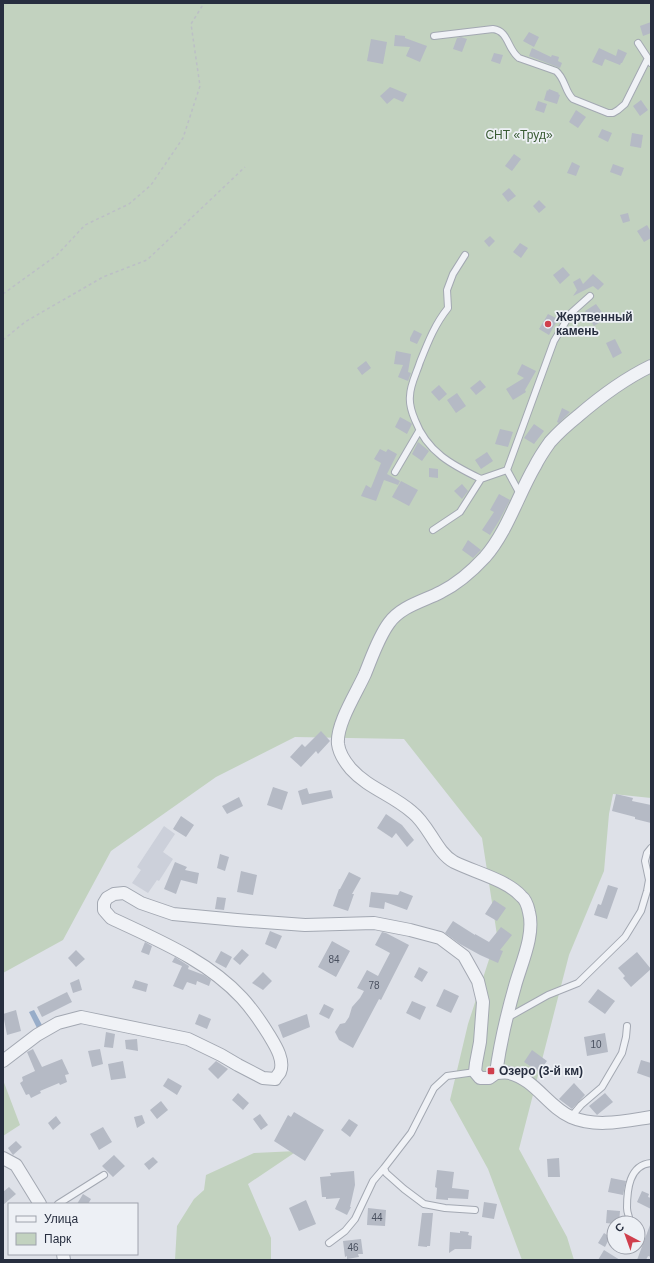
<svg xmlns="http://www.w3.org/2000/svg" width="654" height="1263" font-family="Helvetica,sans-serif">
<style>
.built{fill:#ccd0da}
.green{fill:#c2d2bf}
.water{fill:#98adc9}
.building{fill:#b5bac5}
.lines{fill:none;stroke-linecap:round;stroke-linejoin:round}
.service-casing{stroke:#a3a8b2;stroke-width:8}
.minor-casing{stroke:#a3a8b2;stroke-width:14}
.path{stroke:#bcbfc6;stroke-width:1.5;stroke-dasharray:3 3;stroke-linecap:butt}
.service{stroke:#f0f2f6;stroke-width:6}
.minor{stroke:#f0f2f6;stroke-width:12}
.poi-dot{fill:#d03f4d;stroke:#edf0f5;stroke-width:1.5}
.labels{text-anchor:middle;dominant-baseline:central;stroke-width:3.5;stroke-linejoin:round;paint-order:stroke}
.number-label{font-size:10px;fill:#4a5160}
.park-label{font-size:12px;fill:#395b34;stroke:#edf0f5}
.poi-label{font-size:12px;font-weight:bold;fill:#272e3f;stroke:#edf0f5;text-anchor:start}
</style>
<rect width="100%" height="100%" fill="#dee1e8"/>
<path class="built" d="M164 826 175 834 163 852 173 859 159 881 157 880 148 893 132 883 141 870 137 867Z"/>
<path class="green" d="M3 3H651V798L613 794 609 814 604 871 569 955 519 1149 567 1237 574 1260H522L488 1169 450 1100 468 1024 497 935 482 838 404 739 295 737 216 777 111 851 63 940 3 973Z
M3 1080 20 1125 3 1136Z
M297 1151 248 1184 271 1238V1260H175L177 1226 194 1199 204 1190 206 1175 254 1153Z"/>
<path class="water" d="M34 1010 42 1025 37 1028 29 1012Z"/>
<path class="building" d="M651 22V33L643 36 640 26Z
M529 32 539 37 534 47 523 41Z
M395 35 405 36V38L427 46 420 62 406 56 410 47 394 46Z
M461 37 467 39 462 52 453 49 457 38Z
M371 39 387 42 383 64 367 61Z
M532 48 551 57 552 55 559 57 558 61 562 63 560 68 529 56Z
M599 48 616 56 618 49 627 53 622 63H621L620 65 605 59 602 66 592 62Z
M494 53 503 55 500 64 491 61Z
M390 87 407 94 403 102 394 98 387 104 380 96Z
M549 89 559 93 558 94 560 95 557 104 544 100 547 90 548 91Z
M641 100 648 110 640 116 633 106Z
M538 101 547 104 544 113 535 110Z
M576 110 586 117 578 128 569 122Z
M602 129 612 133 608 142 598 137Z
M632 133 643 135 641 148 630 146Z
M514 154 521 159 512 171 505 166Z
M572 162 580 166 576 176 567 173Z
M613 164 624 168 621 176 610 172Z
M509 188 516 196 508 202 502 194Z
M539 200 546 207 539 213 533 206Z
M628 213 630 221 623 223 620 215Z
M647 225 651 232V238L644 242 637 231Z
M490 236 495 241 489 247 484 241Z
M520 243 528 248 521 258 513 252Z
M563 267 570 275 560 284 553 275Z
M593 274 604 284 598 290 593 286 573 296 577 290 573 282 580 278 583 284Z
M596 304 606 318 594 326 585 311Z
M548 314 558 319 549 335 539 329Z
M414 330 422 334 417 344 410 341V338Z
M615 339 622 353 613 358 606 343Z
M396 351 411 354 408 372 411 373 408 381 398 377 403 365 394 364Z
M366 361 371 368 362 375 357 368Z
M522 364 536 371 525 390 526 392 513 400 506 389 524 378 517 374Z
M480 380 486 387 476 395 470 388Z
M439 385 447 394 439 401 431 392Z
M457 393 466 406 456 413 447 400Z
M562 408 570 412 559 423 557 422Z
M400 417 411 423 412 424 407 434 395 427Z
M534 424 544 431 534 444 524 438Z
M500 429 513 432 508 447 495 444Z
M418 442 429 451 422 461 412 454Z
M380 449 386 452 388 449 397 454 387 474 400 481 398 485 384 480 376 501 361 496 366 485 371 488 381 463 374 459Z
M487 452 493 461 481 469 475 460Z
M429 468 438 469V478L429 477Z
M401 481 418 490 409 506 392 497Z
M462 484 468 491 462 499 454 491Z
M499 494 510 500 499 521 490 535 482 530 494 512 490 510Z
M468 540 481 550 473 558 462 550Z
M321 731 330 741 318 754 316 751 301 767 290 757 302 744 305 747Z
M273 787 288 792 282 810 267 805Z
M307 788 309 794 331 790 333 798 302 805 298 791Z
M616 794 633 798 632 801 651 805V823L635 819V817L612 811Z
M239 797 243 806 227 814 222 806Z
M386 814 402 825 414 840 407 847 396 833 392 838 377 828Z
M181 816 194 825 186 837 173 829Z
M220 854 229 857 225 871 217 868Z
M175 862 187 867 185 870 199 873 197 884 181 880 176 894 164 889Z
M241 871 257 875 253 895 237 892Z
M349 872 361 878 352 894H354L348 911 333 906 339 889H340Z
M608 885 618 888 607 919 594 915 598 904 601 905Z
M400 891 413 896 407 910 385 902 384 909 369 907 371 892 398 895Z
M217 897 226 898 224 910 215 909Z
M494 900 506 908 497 921 485 914Z
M453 921 475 935V934L489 942 501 927 512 935 500 950 503 951 498 963 480 955 460 944 445 933Z
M270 931 282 936 276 949 265 944Z
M382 932 386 933 409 945 381 1000 379 999 353 1048 339 1040 335 1032 340 1024 345 1023 349 1017 352 1007 360 998 364 991 357 988 367 970 378 976 390 953 375 945Z
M332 941 350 951 336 977 318 967Z
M145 942 152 946 149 955 141 952Z
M242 949 249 955 240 965 233 959Z
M76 950 85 959 76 967 68 958Z
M221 951 232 957 226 968 215 962Z
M637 952 651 969 631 987 623 978 625 976 618 968Z
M175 957 189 966 188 969 204 975 211 980 209 986 197 981 196 985 187 982 183 990 173 986 182 966 172 962Z
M419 967 428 972 422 982 414 977Z
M263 972 272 981 263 990 252 983Z
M79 979 82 990 73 993 70 983Z
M135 980 148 984 146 992 132 988Z
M444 989 459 996 451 1013 436 1006Z
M598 989 615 1001 605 1014 588 1002Z
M67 992 72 1002 42 1017 37 1007Z
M412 1001 426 1007 420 1020 406 1013Z
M324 1004 334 1009 329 1019 319 1014Z
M16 1010 21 1031 7 1035 3 1014Z
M199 1014 211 1019 207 1029 195 1024Z
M307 1014 310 1027 283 1038 278 1025Z
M106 1032 115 1034 113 1048 104 1047Z
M605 1033 608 1052 587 1056 584 1037Z
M137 1039 138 1051 126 1049 125 1040Z
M33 1049 42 1067 62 1059 69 1074 65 1075 67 1082 60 1085 59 1083 40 1091 41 1093 31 1098 29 1094 26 1095 20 1083 23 1081 22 1077 35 1071 27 1052Z
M100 1049 103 1064 92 1067 88 1051Z
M532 1050 547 1061 539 1072 524 1062Z
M641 1060 651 1063V1078L637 1073Z
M123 1061 126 1078 111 1080 108 1064Z
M216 1061 228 1069 218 1079 208 1069Z
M168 1078 182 1086 177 1095 163 1086Z
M574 1083 585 1095 572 1109 559 1099Z
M238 1093 249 1103 243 1110 232 1100Z
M605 1093 613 1102 597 1115 589 1106Z
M161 1101 168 1110 157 1119 150 1110Z
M294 1112 324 1130 305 1161 274 1141 288 1115 291 1117Z
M260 1114 268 1125 261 1130 253 1119Z
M142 1115 145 1123 137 1128 134 1117Z
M56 1116 61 1123 53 1130 48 1123Z
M349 1119 358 1125 350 1137 341 1130Z
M103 1127 112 1142 99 1150 90 1134Z
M16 1141 22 1147 13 1155 8 1148Z
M114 1155 125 1166 113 1177 102 1166Z
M153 1157 158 1162 149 1170 144 1164Z
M559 1158 560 1177H548L547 1159Z
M437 1170 454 1172 452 1188 469 1190 468 1199 448 1198V1200L436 1199 437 1188 435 1187Z
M354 1171 355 1185 350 1207H351L347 1215 335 1209 340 1198 326 1199V1197H322L320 1177 331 1176 330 1173Z
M611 1178 626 1181 623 1195 608 1192Z
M9 1187 16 1194 3 1205V1192Z
M642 1191 649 1194 648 1197 651 1198V1209L637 1202Z
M83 1194 91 1199 88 1204H77Z
M306 1200 316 1224 299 1231 289 1208Z
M484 1202 497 1204 494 1219 482 1217Z
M368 1208 386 1210 385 1226 367 1225Z
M607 1210 620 1211 619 1223H614V1224L606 1223Z
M422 1213H433L430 1246H427V1247L418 1246Z
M650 1225 651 1257 648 1256 646 1260H637Z
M460 1231 469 1232 468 1235 472 1236 471 1249H455L449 1253 450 1232 460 1233Z
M604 1233 610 1237 605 1247 598 1243Z
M361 1239 363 1254H358L359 1257 347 1259V1256L345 1257 343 1241Z
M604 1250 620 1260H598Z"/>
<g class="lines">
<g class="service-casing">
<path id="service" d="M434 36 493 29C509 31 507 49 519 58L556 71C565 78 565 92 573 99L608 113H613L618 110 625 104 648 58
M638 43 651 63
M465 255 453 274 447 290 448 308C435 324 428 342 420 362 417 372 410 385 410 396 409 404 412 413 415 420 427 452 452 465 481 479
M507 470 520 494
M395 472 419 431
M433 530 460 512 481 479 507 470 554 341 571 313 590 296
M507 1018 548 995 578 983 625 937 641 911 647 891 649 880 645 861 647 853 651 848
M571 1117 581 1105 602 1087 622 1053 626 1037 627 1026
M58 1204 104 1175
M475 1210 445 1208 424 1204 404 1189 386 1173 384 1168 411 1133 434 1088 447 1076 475 1072
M630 1223C630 1218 627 1213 627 1208 627 1190 629 1165 651 1163
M329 1243 345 1231 355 1219 373 1181 384 1168"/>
</g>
<g class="minor-casing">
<path id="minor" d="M3 1061 37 1035 58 1023 81 1017 188 1039 221 1055 238 1065 263 1078 275 1079C276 1077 279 1074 280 1072 285 1060 275 1045 269 1035 261 1022 252 1009 242 998 207 960 157 940 111 918L104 910V903L107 898 114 894 124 893 141 903 173 914 237 920 305 925 374 923 410 930 440 938 464 956 478 981 483 1002 480 1042 476 1063 475 1072 480 1078H489L496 1073C500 1044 507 1014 515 986 521 964 535 935 529 912 528 907 525 899 521 896 507 880 474 872 454 862 436 852 429 825 412 812 393 795 368 788 351 769 345 762 339 752 338 744 336 724 357 692 365 674 372 657 378 638 389 623 401 606 424 601 441 592 457 584 473 570 485 557 507 532 518 495 535 466 539 458 545 449 550 442 558 433 568 424 578 416 600 397 624 379 651 366
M496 1073C500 1073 505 1072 509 1073 535 1079 548 1107 571 1117 596 1128 625 1121 651 1117
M3 1158 16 1165 40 1204
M63 1254 64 1260"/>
</g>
<path class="path" d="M3 294 57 255 85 225 129 204 151 185 183 138 200 86 191 24 204 3
M3 340 25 322 103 277 147 260 245 167"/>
<use href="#service" class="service"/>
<use href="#minor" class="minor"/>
</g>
<g class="poi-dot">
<circle cx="548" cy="324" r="4"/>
<rect x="487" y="1067" width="8" height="8" rx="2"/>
</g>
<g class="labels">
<g class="number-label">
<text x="334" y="959">84</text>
<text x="374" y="985">78</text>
<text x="596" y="1044">10</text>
<text x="377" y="1217">44</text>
<text x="353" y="1247">46</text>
</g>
<g class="park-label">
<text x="519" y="135">СНТ «Труд»</text>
</g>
<g class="poi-label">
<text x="556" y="317">Жертвенный<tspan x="556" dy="14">камень</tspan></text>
<text x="499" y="1071">Озеро (3-й км)</text>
</g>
</g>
<rect width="654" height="1263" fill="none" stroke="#272e3f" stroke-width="8"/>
<rect x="8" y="1203" width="130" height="52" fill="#edf0f5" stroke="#9ea2ac"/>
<rect x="16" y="1216" width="20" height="6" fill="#f0f2f6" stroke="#9ea2ac"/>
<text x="44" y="1223" font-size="12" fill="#272e3f">Улица</text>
<rect x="16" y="1233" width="20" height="12" fill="#c2d2bf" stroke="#9ea2ac"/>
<text x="44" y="1243" font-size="12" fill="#272e3f">Парк</text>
<g transform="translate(626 1235) rotate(319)"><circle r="19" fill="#edf0f5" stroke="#9ea2ac"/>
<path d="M0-3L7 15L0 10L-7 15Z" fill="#d03f4d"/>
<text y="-6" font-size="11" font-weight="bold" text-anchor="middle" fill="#272e3f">С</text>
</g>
</svg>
